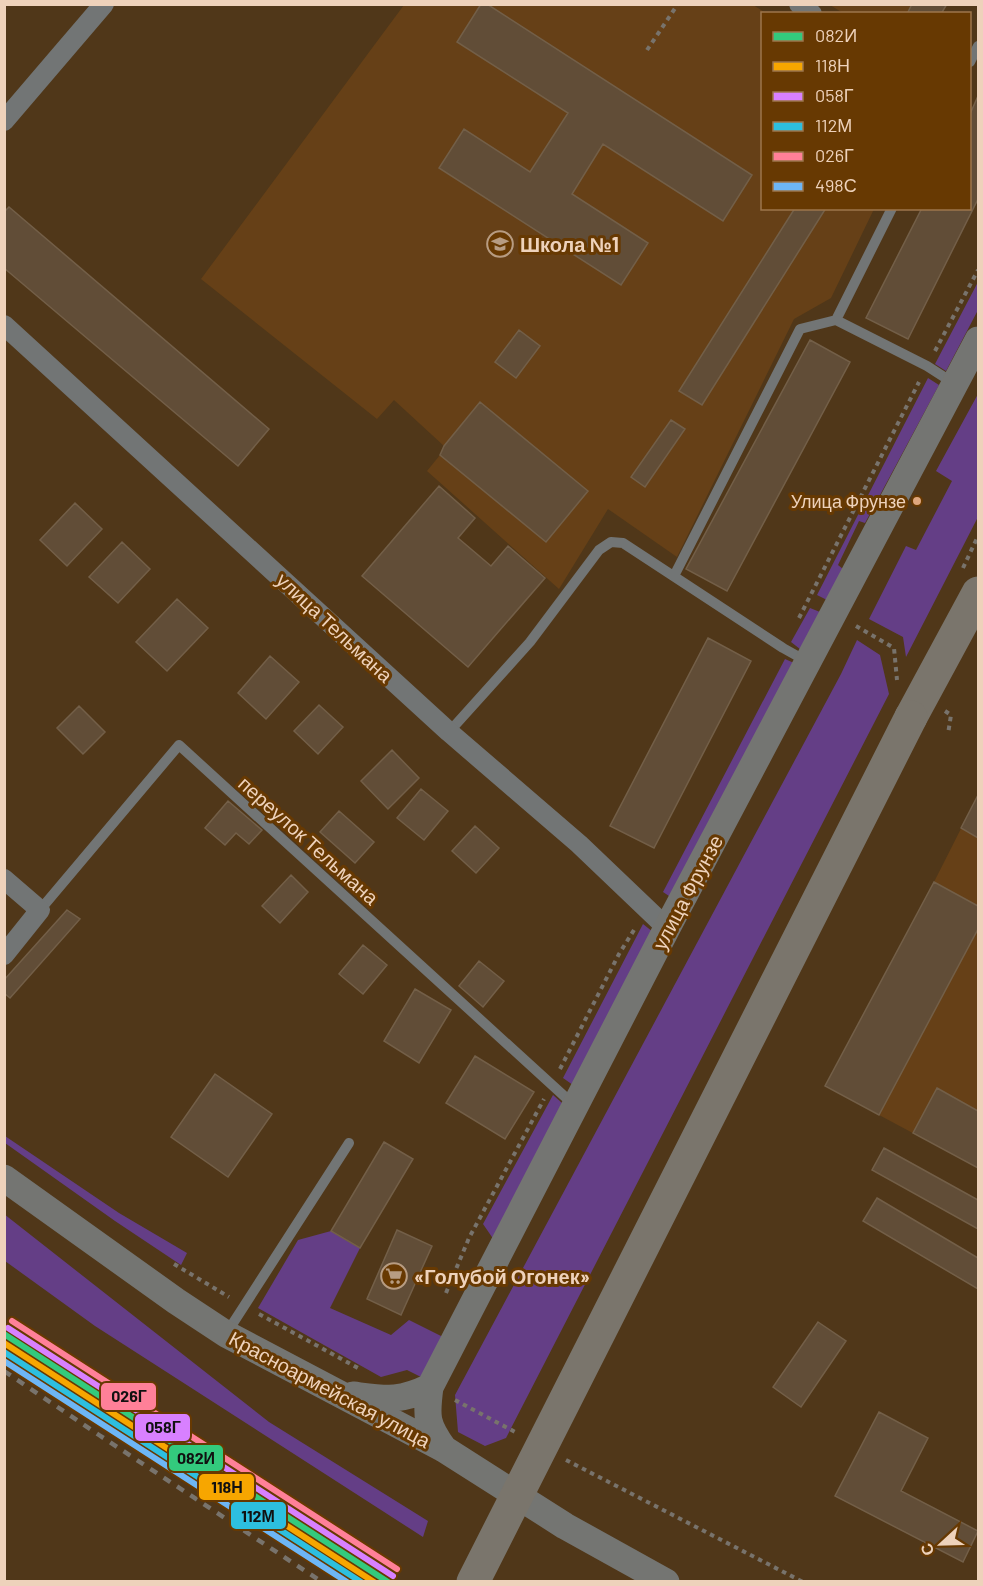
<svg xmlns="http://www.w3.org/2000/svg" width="983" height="1586" font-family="Barlow,sans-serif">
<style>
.built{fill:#664017}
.green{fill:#643e86}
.building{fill:#614d37;stroke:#735f48;stroke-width:1.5}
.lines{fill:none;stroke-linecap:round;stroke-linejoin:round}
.path{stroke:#78736c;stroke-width:4;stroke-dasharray:4.5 4.5;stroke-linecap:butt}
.service{stroke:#727575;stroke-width:10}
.minor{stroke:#727575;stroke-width:20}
.secondary{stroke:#747572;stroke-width:27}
.trunk{stroke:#7a756c;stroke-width:33}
.rail{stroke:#78736c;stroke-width:4.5;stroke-dasharray:8 8;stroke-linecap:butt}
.trunk-bridge{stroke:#7a756c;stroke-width:33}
.rail-1-casing{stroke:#673902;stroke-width:10}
.rail-2-casing{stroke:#673902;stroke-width:10}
.rail-3-casing{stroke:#673902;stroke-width:10}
.rail-4-casing{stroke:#673902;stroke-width:10}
.rail-5-casing{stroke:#673902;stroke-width:10}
.rail-6-casing{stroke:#673902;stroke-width:10}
.rail-1{stroke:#33ca7d;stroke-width:6}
.rail-2{stroke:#f7a600;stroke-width:6}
.rail-3{stroke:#d880ff;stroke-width:6}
.rail-4{stroke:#2dbfdf;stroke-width:6}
.rail-5{stroke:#ff8098;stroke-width:6}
.rail-6{stroke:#6db6f5;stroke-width:6}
.bus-dot{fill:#dfa77e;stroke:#673902;stroke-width:2}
.labels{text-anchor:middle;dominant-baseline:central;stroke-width:6;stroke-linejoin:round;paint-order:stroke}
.bus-label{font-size:18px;fill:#eed2bb;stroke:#673902;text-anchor:end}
.poi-label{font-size:20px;font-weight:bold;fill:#eed2bb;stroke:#673902;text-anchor:start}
.street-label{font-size:20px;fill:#eed2bb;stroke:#673902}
.line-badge{stroke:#673902;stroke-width:2}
.pale-badge-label{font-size:16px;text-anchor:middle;font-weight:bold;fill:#111}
</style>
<rect width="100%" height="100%" fill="#503719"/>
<path class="built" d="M404 5H753L766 13 762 14V208L874 209 831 298 794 319 677 557 608 509 559 589 427 471 440 455 444 446 394 400 377 419 201 279Z
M830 5H912L906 14 843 13Z
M978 795V1168L825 1086 934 882Z"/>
<path class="green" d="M978 282V310L946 371 935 364Z
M928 378 939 385 865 523 859 521 838 565 843 569 827 600 817 595Z
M978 394V517L906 657 903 637 869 619 906 546 916 550 952 481 936 471Z
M810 608 820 612 800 649 791 642Z
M857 640 880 655 889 694 506 1438 485 1446 458 1432 455 1395 841 674Z
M785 659 794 663 675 900 663 892Z
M643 924 653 932 573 1085 563 1078Z
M553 1095 562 1103 494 1240 483 1224Z
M5 1136 119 1213 187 1253 181 1265 115 1221 5 1143Z
M4 1214 269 1422 428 1521 423 1537 95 1326 5 1261Z
M331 1231 360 1248 330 1308 391 1335 409 1320 447 1339 421 1377 407 1370 381 1377 258 1308 298 1240Z"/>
<path class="building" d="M481 4H487L752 175 723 221 603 144 572 194 648 243 621 285 439 168 464 129 530 172 568 113 457 42Z
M912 4H947L941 14H907Z
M978 96V199L908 339 866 318 922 208H970V114Z
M9 207 269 429 238 466 4 268V212Z
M795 208H826L702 405 679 391Z
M519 330 540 346 516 378 495 362Z
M810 340 850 362 727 591 686 569Z
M480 402 588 491 546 542 440 455 444 446Z
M671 420 685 429 645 487 631 477Z
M439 486 475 518 458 538 491 566 508 546 545 578 468 667 362 576Z
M75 503 102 529 67 566 40 540Z
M122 542 150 569 118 603 89 577Z
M177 599 208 628 167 671 136 642Z
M708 638 751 661 654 848 610 826Z
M270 656 299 682 266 719 238 693Z
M319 705 343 727 318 754 294 731Z
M79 706 105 732 83 754 57 728Z
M392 750 419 778 388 809 361 781Z
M421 789 448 811 424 840 397 818Z
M978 795V838L961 828Z
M228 801 262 830 249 844 236 833 225 845 205 828Z
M339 811 374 842 355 863 320 832Z
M475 826 499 848 476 873 452 851Z
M291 875 308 892 280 923 262 906Z
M934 882 978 906V929L879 1115 825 1086Z
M67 910 80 919 10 998 4 993V980Z
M363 945 387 965 363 994 339 974Z
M479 961 504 981 483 1007 459 986Z
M415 989 451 1010 419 1063 384 1041Z
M475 1056 534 1092 505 1139 446 1103Z
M215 1074 272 1114 228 1177 171 1137Z
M937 1088 978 1111V1168L913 1133Z
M384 1142 413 1159 360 1248 331 1231Z
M884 1148 978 1200V1229L872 1170Z
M877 1198 978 1258V1289L863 1221Z
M397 1230 432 1246 401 1315 367 1299Z
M818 1322 846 1341 801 1407 773 1387Z
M879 1412 928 1438 901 1491 978 1531 963 1562 835 1496Z"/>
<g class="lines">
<path class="path" d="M647 50 678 4
M935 351 978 270
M963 568 978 536
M799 618 919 382
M856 626 894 648 897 680
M945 711 951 715 948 734
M560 1069 619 954 634 930
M174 1264 229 1297
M446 1293 469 1238 544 1099
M259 1314 358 1368
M455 1400 517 1433
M566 1460 803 1582"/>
<path class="service" d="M970 62 978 46
M836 320 892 208
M674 576 800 329 836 320 927 366 955 384
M449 732 530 642 599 550 611 542 623 543 783 648 808 662
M40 910 179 745 574 1105
M226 1334 349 1143"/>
<path class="minor" d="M799 4 812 14
M4 121 104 4
M4 325 449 732 579 844 667 928
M4 879 40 910 4 955"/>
<path class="secondary" d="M4 1178 176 1301 226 1334 444 1449 565 1526 666 1582
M353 1395C386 1399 399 1402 430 1387
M444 1449C426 1424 426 1417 430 1387L667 928 978 340"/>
<path class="trunk" d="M911 717 978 593"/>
<path class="rail" d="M4 1371 99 1435 322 1582"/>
<path class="trunk-bridge" d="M473 1582 911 717"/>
<g class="rail-1-casing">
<path id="rail-1" d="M4 1334 388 1582"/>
</g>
<g class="rail-2-casing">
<path id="rail-2" d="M4 1343 374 1582"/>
</g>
<g class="rail-3-casing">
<path id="rail-3" d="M8 1328 393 1576"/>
</g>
<g class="rail-4-casing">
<path id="rail-4" d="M4 1352 361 1582"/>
</g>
<g class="rail-5-casing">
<path id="rail-5" d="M12 1321 397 1569"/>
</g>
<g class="rail-6-casing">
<path id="rail-6" d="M4 1361 347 1582"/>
</g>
<use href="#rail-1" class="rail-1"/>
<use href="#rail-2" class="rail-2"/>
<use href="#rail-3" class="rail-3"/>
<use href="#rail-4" class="rail-4"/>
<use href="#rail-5" class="rail-5"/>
<use href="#rail-6" class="rail-6"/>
</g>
<defs>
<g id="school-ring" transform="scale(1.35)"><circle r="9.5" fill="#673902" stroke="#b79c82" stroke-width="1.5"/><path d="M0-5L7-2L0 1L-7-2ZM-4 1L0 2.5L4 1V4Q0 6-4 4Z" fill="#b79c82"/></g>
<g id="supermarket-ring" transform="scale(1.35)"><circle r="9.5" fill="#673902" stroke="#b79c82" stroke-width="1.5"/><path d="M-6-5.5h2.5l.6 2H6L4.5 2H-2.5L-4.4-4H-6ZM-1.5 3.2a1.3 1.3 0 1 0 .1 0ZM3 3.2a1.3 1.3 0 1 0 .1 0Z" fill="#b79c82"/></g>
</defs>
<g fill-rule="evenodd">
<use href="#school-ring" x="500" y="244"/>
<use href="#supermarket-ring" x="394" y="1276"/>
</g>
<circle class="bus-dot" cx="917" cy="501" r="5"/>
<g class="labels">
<g class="bus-label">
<text x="906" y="501">Улица Фрунзе</text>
</g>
<g class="poi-label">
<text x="520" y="244">Школа №1</text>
<text x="414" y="1276">«Голубой Огонек»</text>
</g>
<g class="street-label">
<text transform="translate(335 627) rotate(43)">улица Тельмана</text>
<text transform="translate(309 840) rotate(42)">переулок Тельмана</text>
<text transform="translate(687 892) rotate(-62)">улица Фрунзе</text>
<text transform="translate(330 1389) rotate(28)">Красноармейская улица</text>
</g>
</g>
<g class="line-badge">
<rect x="100" y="1382" width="57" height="29" rx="6" fill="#ff8098"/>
<rect x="134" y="1413" width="57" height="29" rx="6" fill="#d880ff"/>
<rect x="168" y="1444" width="56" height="28" rx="6" fill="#33ca7d"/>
<rect x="198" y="1473" width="57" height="28" rx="6" fill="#f7a600"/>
<rect x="230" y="1501" width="57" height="29" rx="6" fill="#2dbfdf"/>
</g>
<g class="pale-badge-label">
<text x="129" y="1402">026Г</text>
<text x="163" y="1433">058Г</text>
<text x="196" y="1464">082И</text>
<text x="227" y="1493">118Н</text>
<text x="258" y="1522">112М</text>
</g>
<rect width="983" height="1586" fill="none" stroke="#eed2bb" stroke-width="12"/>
<rect x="761" y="12" width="210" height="198" fill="#673902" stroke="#9d764c" stroke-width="1.5"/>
<rect x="773" y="32" width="30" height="9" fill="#33ca7d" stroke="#9d764c" stroke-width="1.5"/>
<text x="815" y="42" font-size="18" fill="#eed2bb">082И</text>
<rect x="773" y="62" width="30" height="9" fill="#f7a600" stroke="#9d764c" stroke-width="1.5"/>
<text x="815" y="72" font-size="18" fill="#eed2bb">118Н</text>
<rect x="773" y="92" width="30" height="9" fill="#d880ff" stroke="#9d764c" stroke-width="1.5"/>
<text x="815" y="102" font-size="18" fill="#eed2bb">058Г</text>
<rect x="773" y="122" width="30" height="9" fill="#2dbfdf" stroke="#9d764c" stroke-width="1.5"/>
<text x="815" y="132" font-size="18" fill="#eed2bb">112М</text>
<rect x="773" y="152" width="30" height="9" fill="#ff8098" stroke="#9d764c" stroke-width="1.5"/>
<text x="815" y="162" font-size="18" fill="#eed2bb">026Г</text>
<rect x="773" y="182" width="30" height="9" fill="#6db6f5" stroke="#9d764c" stroke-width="1.5"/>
<text x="815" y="192" font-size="18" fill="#eed2bb">498С</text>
<g transform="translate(941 1544) rotate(248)" stroke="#673902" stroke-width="4.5" paint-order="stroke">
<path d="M0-4.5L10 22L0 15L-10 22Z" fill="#eed2bb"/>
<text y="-9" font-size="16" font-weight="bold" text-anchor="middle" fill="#eed2bb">С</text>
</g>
</svg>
